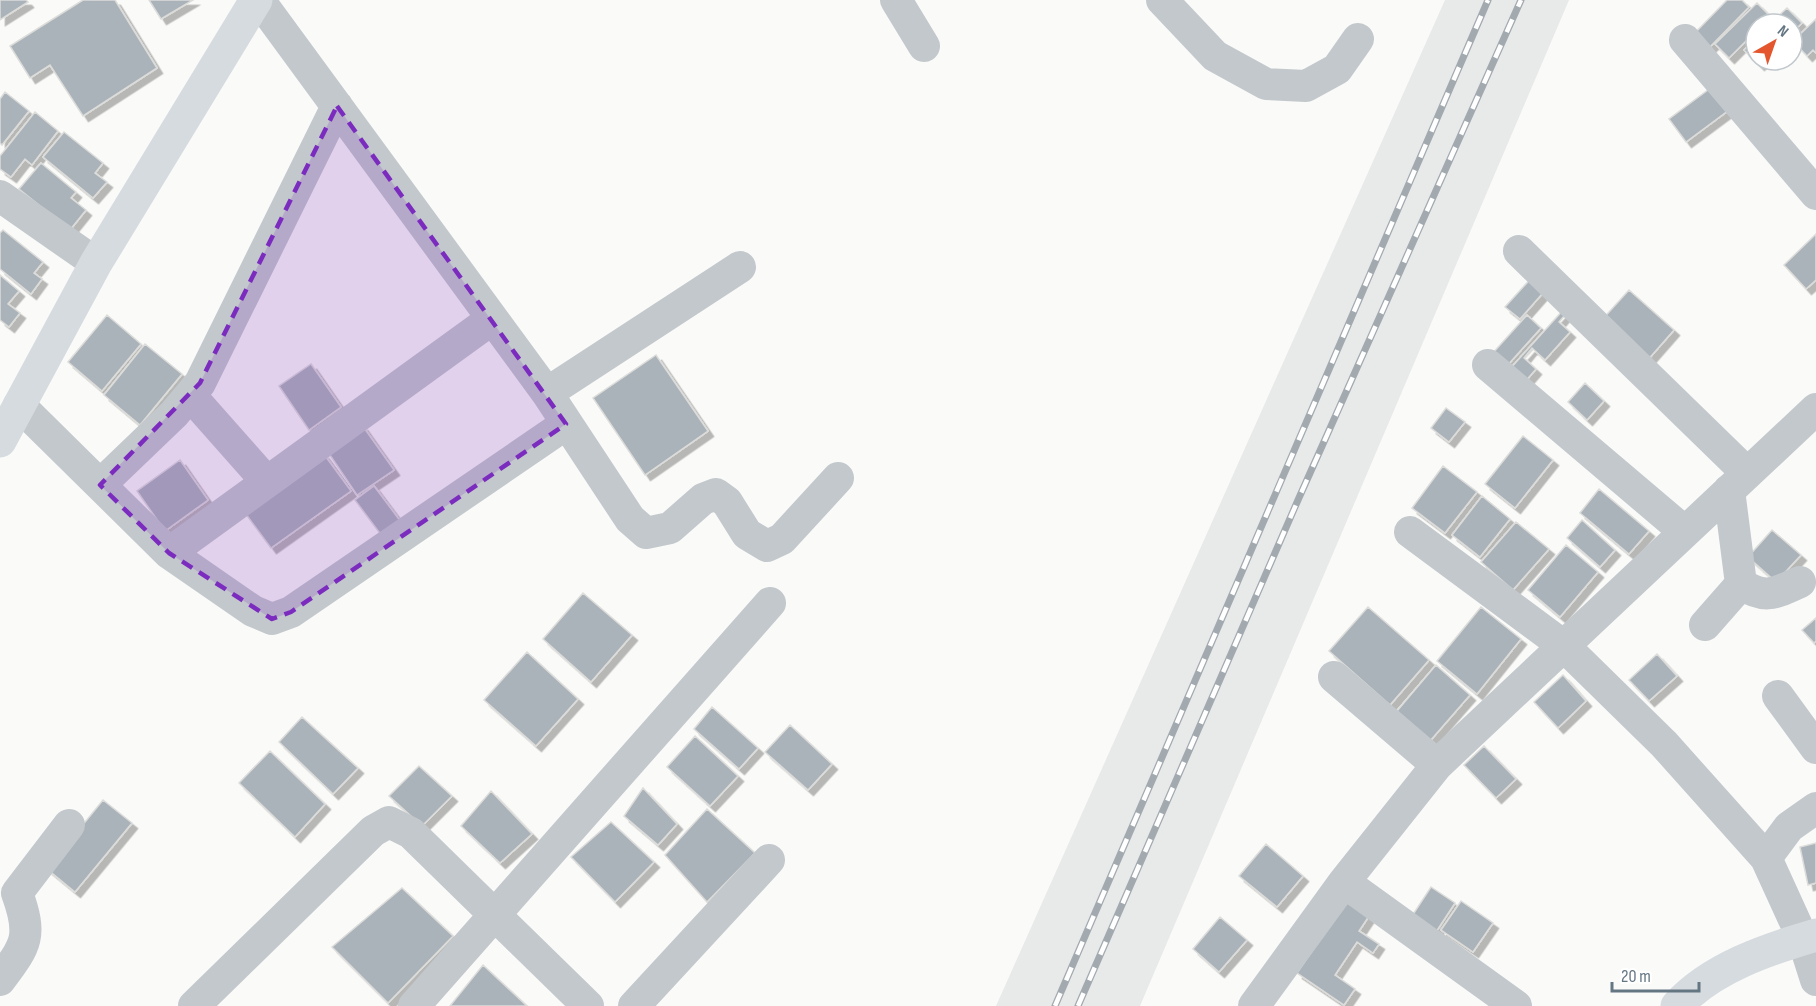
<svg xmlns="http://www.w3.org/2000/svg" width="1816" height="1006" font-family="'Sofia Sans Condensed',sans-serif">
<style>
.built{fill:#e8e9e9}
.building{fill:#aab3b9;stroke:#dcdcda;stroke-width:1.5;filter:url(#shadow)}
.lines{fill:none;stroke-linecap:round;stroke-linejoin:round}
.street{stroke:#c3c8cc;stroke-width:32}
.secondary{stroke:#d6dbdf;stroke-width:33}
.rail-casing{stroke:#a2aab0;stroke-width:7}
.rail{stroke:#fff;stroke-width:4.5;stroke-dasharray:14;stroke-linecap:butt}
.marked{fill:#7b2cbf;fill-opacity:0.2;stroke:#7b2cbf;stroke-width:4.5;stroke-dasharray:12 8;stroke-linejoin:round}
</style>
<defs>
<filter id="shadow"><feDropShadow dx="5.5" dy="5.5" stdDeviation="0" flood-color="#0004"/></filter>
</defs>
<rect width="100%" height="100%" fill="#fafaf8"/>
<path class="built" d="M1445 0H1569L1140 1006H996Z"/>
<path class="building" d="M0 0H26L28 2 0 20Z
M83 0H115L157 68 83 116 50 65 30 78 10 46Z
M149 0H193L161 19Z
M1727 0H1742L1749 7 1705 52 1690 38Z
M1757 3 1771 17 1763 24H1756V31L1729 58 1715 44Z
M1787 8 1802 23 1792 33V24H1770Z
M1816 19V53L1813 50 1807 56 1793 41Z
M1756 38V60H1764L1759 65 1744 50Z
M1716 84 1733 107 1686 142 1669 119Z
M5 92 29 111 2 145 0 143V99Z
M35 112 58 131 32 165 25 159 11 177 0 169V156Z
M64 132 103 163 95 173 107 182 93 198 43 157Z
M41 163 76 192 71 198 86 210 70 230 19 189Z
M3 230 43 262 34 273 42 279 31 294 0 269V233Z
M1816 234V280L1806 289 1784 265Z
M1535 274 1549 286 1520 319 1505 307Z
M0 275 19 291 8 304 20 313 9 327 0 320Z
M1629 290 1674 330 1646 362 1600 322Z
M1565 308V315L1559 322 1570 332 1545 360 1532 348 1524 358 1536 369 1524 383 1509 370Z
M107 315 141 344 102 391 68 362Z
M1527 315 1541 328 1506 367 1492 354Z
M145 344 182 374 140 425 104 395Z
M656 355 708 431 645 475 593 398Z
M311 364 341 407 309 430 279 386Z
M1585 383 1604 401 1587 420 1568 402Z
M1446 408 1465 422 1449 442 1431 428Z
M362 425 394 470 357 495 326 449Z
M1523 436 1553 460 1515 508 1485 484Z
M323 453 351 491 271 548 243 510Z
M180 460 208 500 165 531 137 491Z
M1443 466 1477 492 1445 533 1412 508Z
M374 486 401 522 382 536 355 500Z
M1599 489 1649 531 1629 554 1580 513Z
M1482 496 1510 519 1480 557 1452 535Z
M1582 520 1615 550 1600 567 1567 538Z
M1516 522 1549 549 1513 590 1481 562Z
M1772 530 1801 555 1776 582 1748 557Z
M1566 545 1598 572 1560 617 1528 590Z
M583 593 632 635 591 682 543 639Z
M1368 607 1429 660 1390 705 1329 651Z
M1481 607 1521 639 1477 694 1437 661Z
M1816 618V641L1814 643 1802 630Z
M527 652 578 699 536 746 484 700Z
M1657 654 1677 676 1649 701 1629 680Z
M1436 665 1470 695 1430 741 1397 711Z
M1563 675 1586 701 1558 728 1534 702Z
M712 707 758 748 739 769 694 729Z
M302 717 358 768 333 794 279 742Z
M790 725 832 764 808 790 765 752Z
M695 736 738 776 710 806 667 767Z
M1484 746 1516 779 1496 798 1464 765Z
M270 751 325 804 295 837 239 783Z
M419 766 452 796 422 826 389 796Z
M643 788 677 824 658 845 624 816Z
M491 791 532 834 500 863 461 826Z
M103 800 132 823 75 892 47 869Z
M707 809 755 853 707 902 665 855Z
M611 822 654 862 615 902 571 857Z
M1816 843V883L1808 885 1800 847Z
M1266 844 1303 876 1277 907 1239 876Z
M1431 887 1455 903 1436 932 1412 916Z
M402 888 453 936 388 1003 332 947Z
M1350 895 1373 910 1359 931 1379 944 1373 953 1357 942 1335 975 1355 989 1344 1005 1297 973Z
M1461 901 1493 923 1473 952 1441 930Z
M1220 917 1247 940 1219 972 1193 949Z
M483 965 527 1006H450Z"/>
<g class="lines">
<path class="street" d="M259 0 547 393 630 519 646 533 670 528 703 499 716 494 727 502 747 534 767 546 782 539 838 478
M896 0 924 46
M1162 0 1215 56 1266 84 1306 86 1337 69 1358 39
M1685 40 1816 194
M0 196 96 263
M1519 251 1747 473
M1488 365 1685 532
M547 393 740 267
M190 395 267 482
M19 405 169 553 253 611 272 619 291 612 566 424
M100 485 174 414 200 383 337 106
M1729 490 1741 584C1766 600 1775 593 1800 582
M1410 532 1564 646 1664 744 1766 858 1803 939 1816 980
M169 553 492 319
M1705 625 1741 584
M1334 677 1437 765
M1778 696 1816 748
M1766 858 1789 827 1816 808
M1344 882 1516 1006
M0 980C26 945 33 937 17 893L69 825
M194 1006 373 831 389 822 411 833 588 1006
M414 1006 770 603
M634 1006 769 860
M1254 1006 1344 882 1437 765 1816 409"/>
<path class="secondary" d="M0 441 96 263 256 0
M1677 1006C1711 968 1768 949 1816 935"/>
<g class="rail-casing">
<path id="rail" d="M1055 1006 1488 0
M1078 1006 1298 500 1521 0"/>
</g>
<use href="#rail" class="rail"/>
</g>
<path class="marked" d="M337 106 566 424 291 612 272 619 169 553 100 485 200 383Z"/>
<g transform="translate(1774 42) rotate(40)"><circle r="28" fill="#ffffff" stroke="#c1c8cd" stroke-width="1.5"/>
<path d="M0-4.5L10 22L0 15L-10 22Z" fill="#e4572e"/>
<text y="-9" font-size="16" font-weight="bold" text-anchor="middle" fill="#657683">N</text>
</g>
<path d="M1612 982v9h87v-9" fill="none" stroke="#657683" stroke-width="3"/>
<text x="1621" y="982" font-size="18" fill="#657683" stroke="#ffffff" stroke-width="4.5" paint-order="stroke">20 m</text>
</svg>
